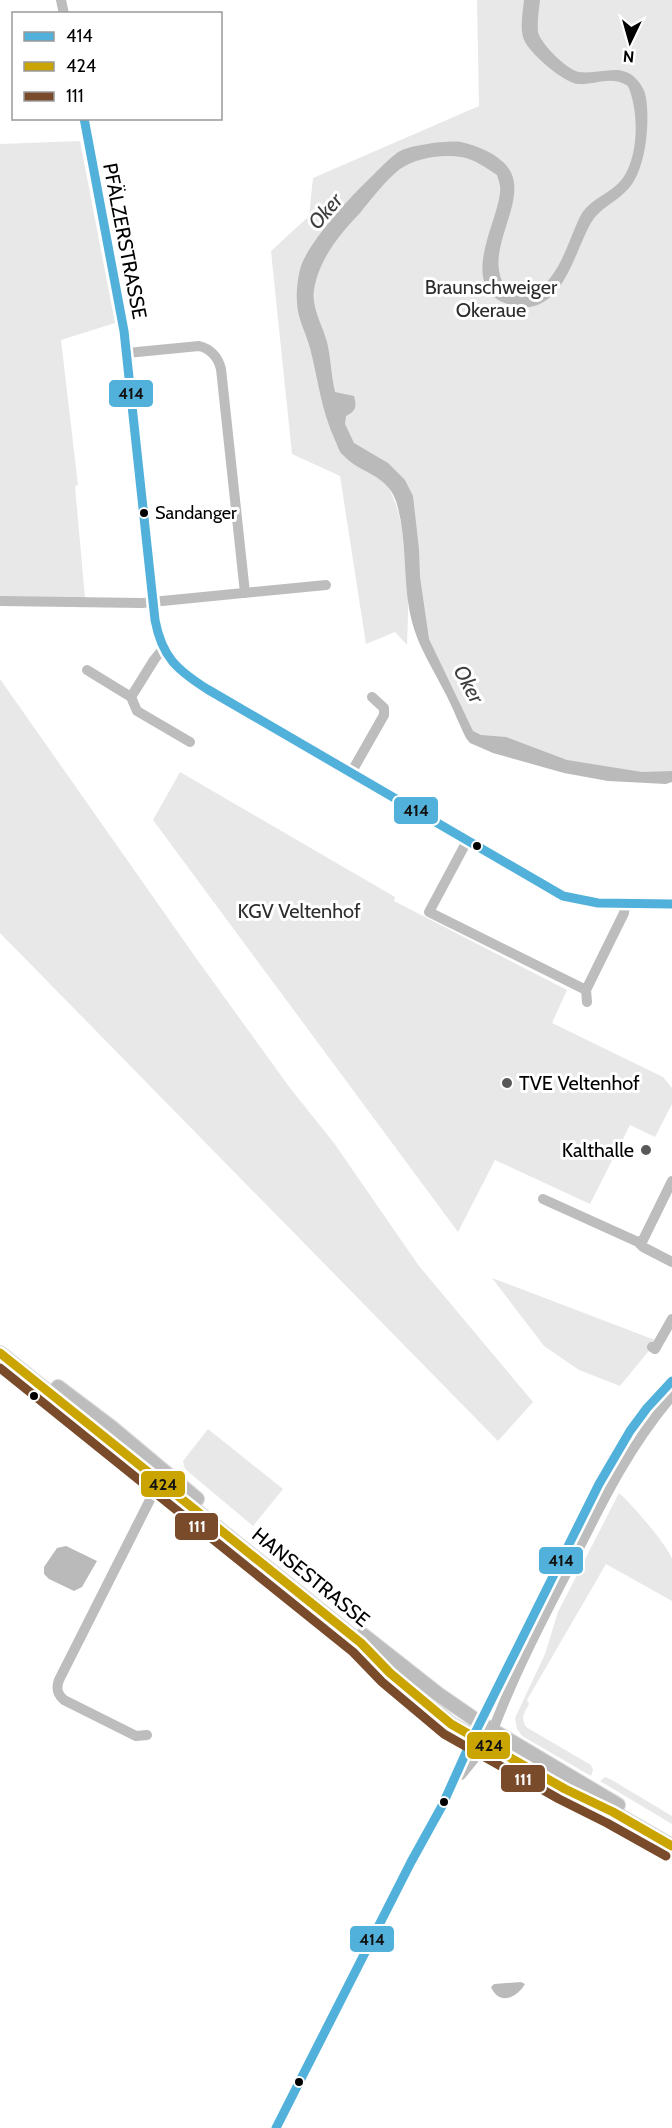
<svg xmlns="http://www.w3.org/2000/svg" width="672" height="2128" font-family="Cabin,sans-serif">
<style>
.green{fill:#e8e8e8}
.water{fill:#bababa}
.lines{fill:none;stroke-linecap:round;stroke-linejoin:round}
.major-casing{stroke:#dbdbdb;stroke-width:16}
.minor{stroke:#bdbdbd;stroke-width:10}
.major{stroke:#bdbdbd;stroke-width:14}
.bus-1-casing{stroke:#fff;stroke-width:14}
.bus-2-casing{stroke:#fff;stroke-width:14}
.bus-3-casing{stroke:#fff;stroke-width:14}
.bus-1{stroke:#52b1da;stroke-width:9}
.bus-2{stroke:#caa400;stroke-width:9}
.bus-3{stroke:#7a4b2a;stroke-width:9}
.bus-dot{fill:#000;stroke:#fff;stroke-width:2}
.poi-dot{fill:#595959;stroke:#fff;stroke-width:2}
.labels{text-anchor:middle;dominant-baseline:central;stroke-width:6;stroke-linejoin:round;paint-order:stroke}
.bus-label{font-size:18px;fill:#000;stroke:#fff;text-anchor:start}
.street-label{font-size:20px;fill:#000;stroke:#fff}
.park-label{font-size:20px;fill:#2d2d2d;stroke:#fff}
.poi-label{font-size:20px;fill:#000;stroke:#fff;text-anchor:start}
.water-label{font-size:21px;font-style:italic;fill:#3e3e3e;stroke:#fff}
.line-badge{stroke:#fff;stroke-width:2}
.badge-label{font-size:16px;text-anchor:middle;font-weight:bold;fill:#fff}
.pale-badge-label{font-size:16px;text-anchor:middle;font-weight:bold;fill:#111}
</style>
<rect width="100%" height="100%" fill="#fff"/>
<path class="green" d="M477 0H672V775L593 772 478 739 468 729 420 639 406 511 387 485C411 526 409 598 407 645L395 632 366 644 340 476 292 454 271 251 309 216 313 178 479 106Z
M80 141 115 323 61 340 78 485 75 486 85 598 0 597V144Z
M0 679 196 958 290 1088 334 1143 419 1266 533 1402 498 1441 0 933Z
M180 772 395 897 394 901 567 990 552 1023 663 1077 672 1088V1104L655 1137 630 1125 590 1204 495 1160 458 1232 153 820Z
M492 1278 655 1340 652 1347 620 1386 579 1370 544 1346Z
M208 1429 283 1489 253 1526 185 1469 183 1461Z
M619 1493C630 1502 669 1547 672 1559 672 1570 672 1590 672 1601L606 1564 527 1700 529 1704C525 1712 520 1717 526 1727L591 1765 593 1770 591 1776 522 1736 517 1729 515 1718 545 1654 558 1612Z
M605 1777 612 1780 672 1816V1824L600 1781Z"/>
<path class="water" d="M524 0H540C539 10 537 22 538 32 540 43 567 70 579 72 601 75 622 61 638 81 642 86 645 91 646 98 650 123 646 170 628 189 617 202 599 208 591 223 575 250 563 312 520 307 511 305 501 303 494 297 466 272 497 222 500 193 501 187 499 181 497 175 486 168 475 159 461 157 442 154 416 158 400 169 385 181 372 198 360 213 339 235 319 259 314 290 311 307 323 326 327 342 331 359 331 375 335 392L354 396C357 407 356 411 346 416L345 424 354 443 388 463 405 480 413 496 419 549 420 577 429 639 473 731 481 735 506 737 567 760 642 772 672 771V782L666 784 608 781 564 773 493 753 470 743 466 738C458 722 452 705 443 689 428 659 415 642 409 608 403 572 407 536 396 501 386 473 360 474 343 455 339 452 337 444 335 440 321 410 318 379 310 348 306 333 297 317 297 302 296 292 298 276 301 266 309 243 344 204 362 186 373 176 390 156 402 150 415 145 448 140 461 142 477 146 491 151 503 162 536 192 485 243 502 281 505 289 511 294 520 294 557 295 568 238 582 213 592 198 612 193 623 178 639 155 639 111 628 86 611 75 596 85 578 84 564 83 526 51 523 37 520 26 523 11 524 0Z
M66 1546 97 1561 82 1587 74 1591 49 1579 44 1574V1567L57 1548Z
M521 1982 525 1984C517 1998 499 2006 491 1987L494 1984Z"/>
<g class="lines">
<g class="major-casing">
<path id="major" d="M0 1353 361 1643 390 1673 451 1724 565 1789 613 1812 672 1846
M58 1387 111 1427 197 1499
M363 1635 438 1694 480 1723 618 1805"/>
</g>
<path class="minor" d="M61 0 64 14
M84 118 124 331 155 620C160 658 176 670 207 689L563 896 598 903 672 904
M127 353 199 346C211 349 218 357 221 369L245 593
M0 601 142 603 326 585
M87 670 131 697 154 660 162 650
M131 697 137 711 190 742
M351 773 384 715V708L372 697
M467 841 429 912 586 990
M587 1002 586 990 624 913 625 904
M543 1199 638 1242 643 1240 672 1181
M638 1242 643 1247 672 1262
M652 1347 655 1349 672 1319
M480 1723 614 1455 647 1408 672 1381
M493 1730C513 1677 539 1626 565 1576 597 1513 625 1451 672 1396
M147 1735 136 1736 64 1700C57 1694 56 1688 59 1680L163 1474
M461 1775 486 1744
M276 2128 411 1862 442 1806 473 1737"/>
<use href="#major" class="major"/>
<g class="bus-1-casing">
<path id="bus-1" d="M84 118 124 331 155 620C162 657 177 670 207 689L563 896 598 903 672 904
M276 2128 411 1862 442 1806 473 1737 599 1484 630 1431 647 1408 672 1381"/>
</g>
<g class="bus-2-casing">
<path id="bus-2" d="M0 1353 361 1643 390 1673 451 1724 565 1789 613 1812 672 1846"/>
</g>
<g class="bus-3-casing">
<path id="bus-3" d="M0 1368 353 1652 382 1682 444 1734 559 1799 607 1823 666 1856"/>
</g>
<use href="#bus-1" class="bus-1"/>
<use href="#bus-2" class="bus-2"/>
<use href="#bus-3" class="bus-3"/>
</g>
<g class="bus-dot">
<circle cx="144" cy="513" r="5"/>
<circle cx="477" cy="846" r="5"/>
<circle cx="34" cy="1396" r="5"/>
<circle cx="444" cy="1802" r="5"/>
<circle cx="299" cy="2082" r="5"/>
</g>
<g class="poi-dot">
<circle cx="507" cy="1083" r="6"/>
<circle cx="646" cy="1150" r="6"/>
</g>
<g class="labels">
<g class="bus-label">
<text x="155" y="513">Sandanger</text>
</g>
<g class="street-label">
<text transform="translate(125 241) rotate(79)">PFÄLZERSTRASSE</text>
<text transform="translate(311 1577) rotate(39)">HANSESTRASSE</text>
</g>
<g class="park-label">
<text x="491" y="287">Braunschweiger<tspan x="491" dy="23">Okeraue</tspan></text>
<text x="299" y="911">KGV Veltenhof</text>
</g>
<g class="poi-label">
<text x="519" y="1083">TVE Veltenhof</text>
<text x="634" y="1150" text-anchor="end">Kalthalle</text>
</g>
<g class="water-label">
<text transform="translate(325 211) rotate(-49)">Oker</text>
<text transform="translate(469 684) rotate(62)">Oker</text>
</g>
</g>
<g class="line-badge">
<rect x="108" y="379" width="46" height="29" rx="6" fill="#52b1da"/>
<rect x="393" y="796" width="46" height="29" rx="6" fill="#52b1da"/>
<rect x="140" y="1470" width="46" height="28" rx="6" fill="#caa400"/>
<rect x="174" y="1512" width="45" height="29" rx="6" fill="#7a4b2a"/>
<rect x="538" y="1546" width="46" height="29" rx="6" fill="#52b1da"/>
<rect x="466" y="1731" width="45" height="29" rx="6" fill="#caa400"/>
<rect x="500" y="1764" width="46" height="29" rx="6" fill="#7a4b2a"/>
<rect x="349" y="1925" width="46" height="28" rx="6" fill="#52b1da"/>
</g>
<g class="badge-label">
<text x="197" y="1532">111</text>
<text x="523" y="1785">111</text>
</g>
<g class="pale-badge-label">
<text x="131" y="399">414</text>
<text x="416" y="816">414</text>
<text x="163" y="1490">424</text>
<text x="561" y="1566">414</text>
<text x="489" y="1751">424</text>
<text x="372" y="1945">414</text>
</g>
<rect x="12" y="12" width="210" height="108" fill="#ffffff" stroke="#999999" stroke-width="1.5"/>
<rect x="24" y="32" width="30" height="9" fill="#52b1da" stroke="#999999" stroke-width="1.5"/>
<text x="66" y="42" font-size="18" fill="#000000">414</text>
<rect x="24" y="62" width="30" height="9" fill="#caa400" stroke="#999999" stroke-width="1.5"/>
<text x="66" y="72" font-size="18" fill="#000000">424</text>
<rect x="24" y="92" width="30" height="9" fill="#7a4b2a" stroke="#999999" stroke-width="1.5"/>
<text x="66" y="102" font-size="18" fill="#000000">111</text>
<g transform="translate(630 42) rotate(185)" stroke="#ffffff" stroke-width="4.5" paint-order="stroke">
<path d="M0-4.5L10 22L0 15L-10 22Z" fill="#000000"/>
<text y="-9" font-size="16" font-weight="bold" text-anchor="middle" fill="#000000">N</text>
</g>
</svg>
